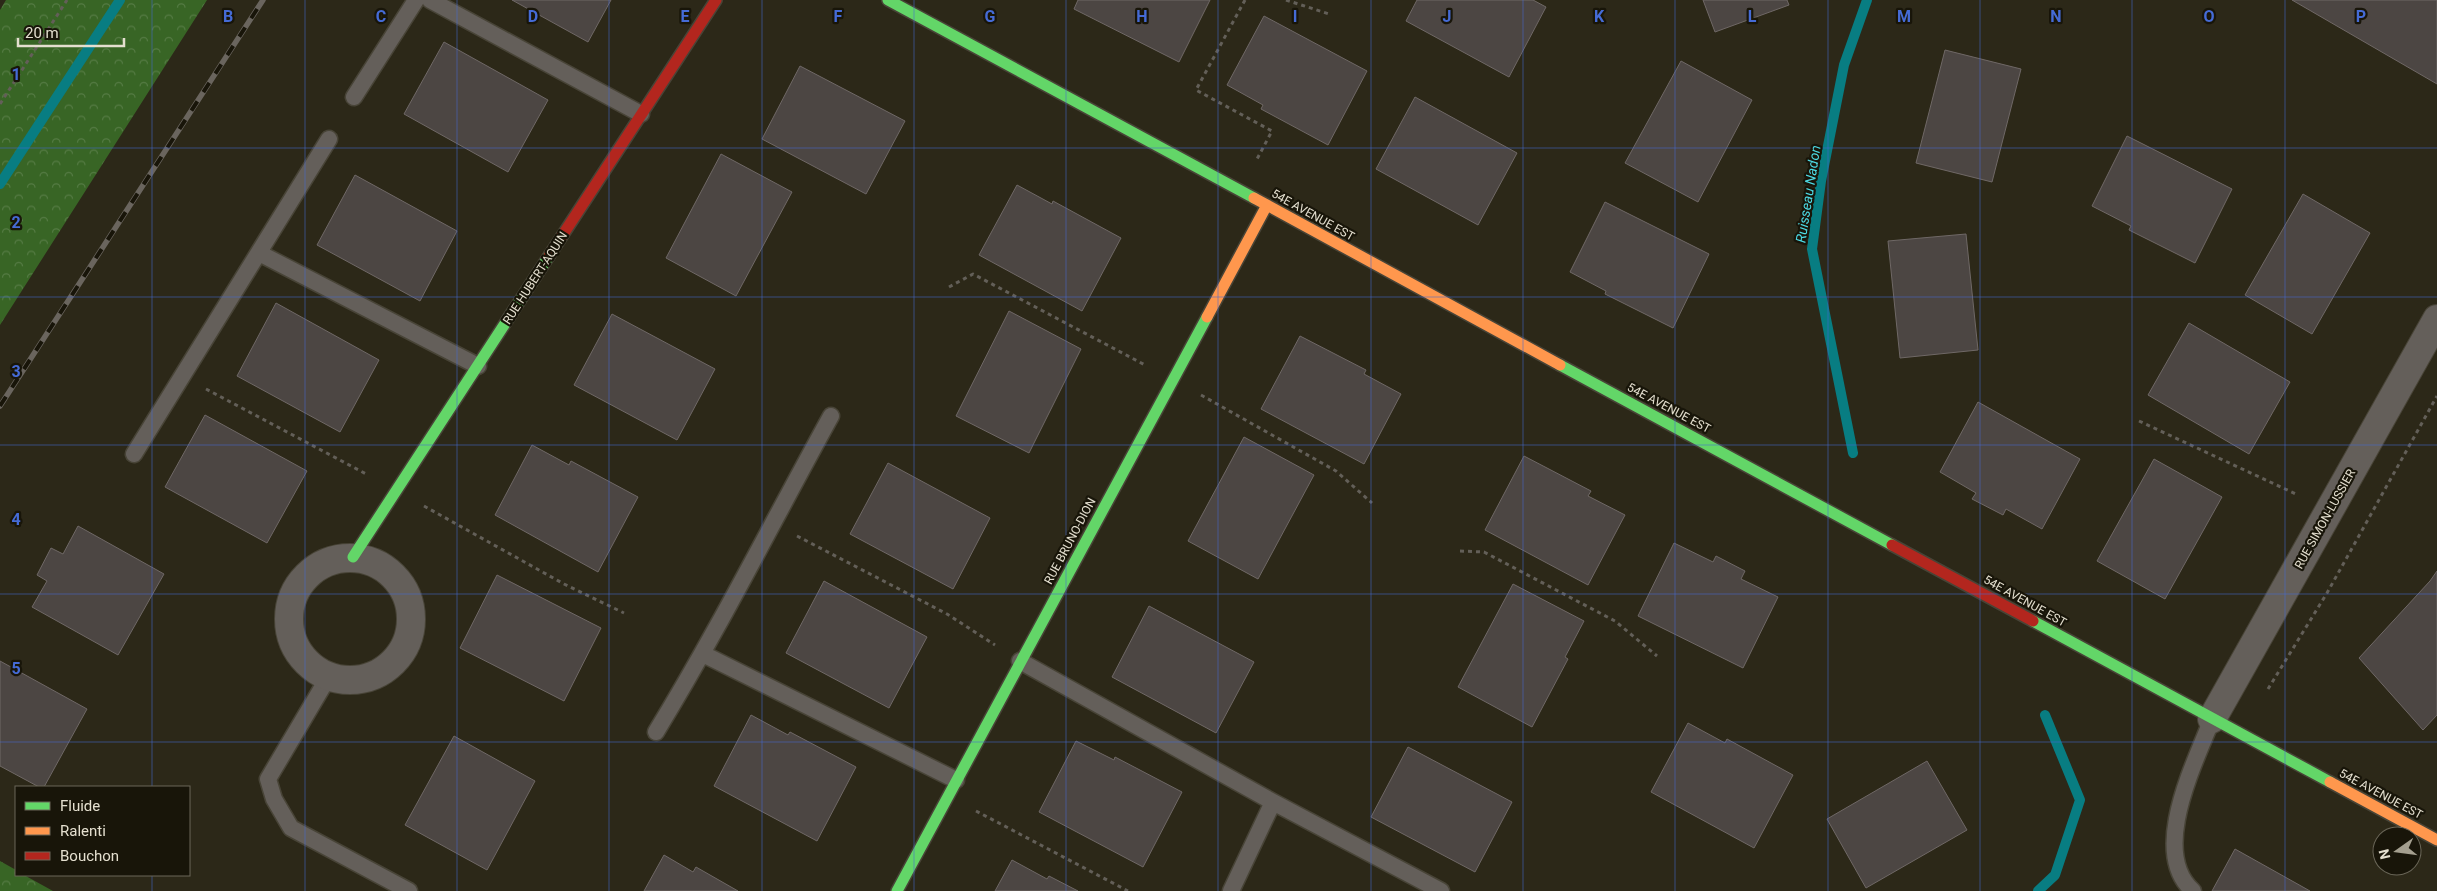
<svg xmlns="http://www.w3.org/2000/svg" width="2437" height="891" font-family="Roboto,sans-serif">
<style>
.forest{fill:url(#forest-crowns)}
.lines{fill:none;stroke-linecap:round;stroke-linejoin:round}
.stream{stroke:#087d82;stroke-width:10}
.building{fill:#4c4643;stroke:#6f6866}
.lane-casing{stroke:#484437;stroke-width:19}
.street-casing{stroke:#484437;stroke-width:30}
.fast-casing{stroke:#484437;stroke-width:14}
.slow-casing{stroke:#484437;stroke-width:14}
.jam-casing{stroke:#484437;stroke-width:14}
.path{stroke:#635f58;stroke-width:3;stroke-dasharray:4 4;stroke-linecap:butt}
.lane{stroke:#645f5a;stroke-width:16}
.street{stroke:#645f5a;stroke-width:28}
.fast{stroke:#63d668;stroke-width:11}
.slow{stroke:#ff974d;stroke-width:11}
.jam{stroke:#b3261e;stroke-width:11}
.rail-casing{stroke:#6a655e;stroke-width:5.5}
.rail{stroke:#181509;stroke-width:4;stroke-dasharray:11;stroke-linecap:butt}
.grid{fill:none;stroke:#456bd6;stroke-width:1;stroke-opacity:0.55}
.labels{text-anchor:middle;dominant-baseline:central;stroke-width:4.5;stroke-linejoin:round;paint-order:stroke}
.street-label{font-size:12px;fill:#e4dfcf;stroke:#181509}
.water-label{font-size:14px;font-style:italic;fill:#4ddae4;stroke:#181509}
.grid-label{font-size:16px;text-anchor:middle;font-weight:bold;fill:#456bd6;stroke:#181509;stroke-width:4.5;stroke-linejoin:round;paint-order:stroke}
</style>
<defs>
<pattern id="forest-crowns" width="20" height="18" patternUnits="userSpaceOnUse" patternTransform="scale(1.25)"><rect width="20" height="18" fill="#386525"/><path d="M2 6a3 3 0 1 1 6 0M12 15a3 3 0 1 1 6 0" fill="none" stroke="#557b44"/></pattern>
</defs>
<rect width="100%" height="100%" fill="#2c2818"/>
<path class="forest" d="M6 0H207L0 325V10Z
M0 861 16 870V875H24L53 891H0Z"/>
<g class="lines">
<path class="stream" d="M0 184 120 0
M1853 453 1812 249 1821 181 1844 65 1867 0
M2038 891 2055 875 2080 800 2045 715"/>
</g>
<path class="building" d="M512 0H611L588 42Z
M1078 0H1210L1179 62 1074 9Z
M1417 0H1533L1546 7 1509 77 1406 21Z
M1703 0H1787L1789 5 1715 32Z
M2292 0H2437V84Z
M1264 16 1367 71 1328 145 1261 109 1263 105 1227 85Z
M444 42 548 100 508 172 404 114Z
M1945 50 2021 69 1992 182 1916 163Z
M1681 61 1752 100 1698 202 1625 163Z
M800 66 905 121 866 194 762 139Z
M1415 97 1517 153 1478 225 1376 169Z
M2127 136 2232 189 2195 263 2129 230 2131 226 2092 206Z
M721 154 792 192 736 296 666 258Z
M355 175 457 231 420 301 317 245Z
M1017 185 1052 204 1053 201 1121 238 1082 311 979 255Z
M2303 194 2370 233 2312 334 2245 295Z
M1605 202 1709 254 1673 328 1605 294 1606 291 1570 272Z
M1966 234 1978 350 1900 358 1888 241Z
M276 303 379 360 340 432 237 376Z
M1009 311 1081 349 1029 453 956 416Z
M612 314 715 369 677 440 574 385Z
M2189 323 2290 382 2249 454 2148 395Z
M1300 336 1366 370 1364 374 1401 394 1364 464 1261 409Z
M1978 402 2080 459 2042 529 2006 509 2003 515 1972 499 1976 493 1940 472Z
M205 415 307 471 267 543 165 487Z
M1244 437 1314 475 1258 579 1188 541Z
M532 445 569 465 571 461 638 497 598 572 495 515Z
M1524 456 1591 491 1588 496 1625 515 1588 585 1485 530Z
M2154 459 2222 497 2165 599 2097 561Z
M888 463 990 518 953 589 850 534Z
M78 526 164 574 118 655 32 607 47 581 37 575 51 548 63 554Z
M1674 543 1713 562 1716 556 1745 571 1741 579 1778 597 1743 668 1638 616Z
M2437 571V715L2423 730 2359 658 2430 581Z
M497 575 601 628 564 701 460 648Z
M824 581 927 637 889 708 786 653Z
M1513 584 1584 621 1565 657 1568 659 1532 727 1458 687Z
M1149 606 1254 662 1216 733 1112 677Z
M0 661 87 709 44 787H39L0 766Z
M751 715 788 735 790 732 856 767 817 841 714 786Z
M1688 723 1725 743 1727 739 1793 775 1754 848 1651 792Z
M454 736 535 781 487 870 405 825Z
M1076 741 1114 760 1115 757 1182 792 1143 867 1039 812Z
M1408 747 1512 802 1475 872 1371 817Z
M1927 761 1967 830 1866 888 1827 819Z
M2235 849 2310 891H2212Z
M664 855 693 872 696 867 738 891H644Z
M1012 860 1047 879 1049 876 1078 891H995Z"/>
<g class="lines">
<g class="lane-casing">
<path id="lane" d="M430 0 641 114
M354 97 416 0
M259 253 478 366
M134 454 329 139
M703 654 956 780
M1020 661 1273 802 1441 891
M329 676 268 779 274 799 291 828 409 891
M656 732C719 629 773 521 831 416
M1231 891 1273 802
M2193 891C2149 852 2195 763 2212 719"/>
</g>
<g class="street-casing">
<path id="street" d="M289 619a61 61 0 1 1 122 0a61 61 0 1 1-122 0Z
M2212 719 2437 319"/>
</g>
<g class="fast-casing">
<path id="fast" d="M888 0 1254 198
M1560 365 1892 545
M353 557 549 256
M2033 621 2330 782
M897 891 1207 317"/>
</g>
<g class="slow-casing">
<path id="slow" d="M1254 198 1560 365
M1207 317 1267 205
M2330 782 2437 840"/>
</g>
<g class="jam-casing">
<path id="jam" d="M549 256 716 0
M1892 545 2033 621"/>
</g>
<path class="path" d="M1245 0 1196 90 1272 131 1257 159
M1286 0 1329 14
M0 104 67 0
M949 287 973 274 1145 365
M206 389 368 475
M1201 395 1336 471 1372 503
M2139 421 2298 495
M424 506 564 584 624 613
M797 536 947 614 995 645
M1460 551 1484 552 1615 621 1657 656
M2268 689 2327 593 2437 396
M976 811 1128 891"/>
<use href="#lane" class="lane"/>
<use href="#street" class="street"/>
<use href="#fast" class="fast"/>
<use href="#slow" class="slow"/>
<use href="#jam" class="jam"/>
<g class="rail-casing">
<path id="rail" d="M0 406 263 0"/>
</g>
<use href="#rail" class="rail"/>
</g>
<path class="grid" d="M152 0V787M305 0V891M457 0V891M609 0V891M762 0V891M914 0V891M1066 0V891M1218 0V891M1371 0V891M1523 0V891M1675 0V891M1828 0V891M1980 0V891M2132 0V891M2285 0V891M0 148H2437M0 297H2437M0 445H2437M0 594H2437M0 742H2437M152 875V891"/>
<g class="labels">
<g class="street-label">
<text transform="translate(1313 215) rotate(29)">54E AVENUE EST</text>
<text transform="translate(535 278) rotate(-57)">RUE HUBERT-AQUIN</text>
<text transform="translate(1669 408) rotate(28)">54E AVENUE EST</text>
<text transform="translate(2325 519) rotate(-61)">RUE SIMON-LUSSIER</text>
<text transform="translate(1070 541) rotate(-62)">RUE BRUNO-DION</text>
<text transform="translate(2025 601) rotate(29)">54E AVENUE EST</text>
<text transform="translate(2381 794) rotate(28)">54E AVENUE EST</text>
</g>
<g class="water-label">
<text transform="translate(1808 194) rotate(-81)">Ruisseau Nadon</text>
</g>
</g>
<g class="grid-label">
<text x="228" y="22">B</text>
<text x="381" y="22">C</text>
<text x="533" y="22">D</text>
<text x="685" y="22">E</text>
<text x="838" y="22">F</text>
<text x="990" y="22">G</text>
<text x="1142" y="22">H</text>
<text x="1295" y="22">I</text>
<text x="1447" y="22">J</text>
<text x="1599" y="22">K</text>
<text x="1752" y="22">L</text>
<text x="1904" y="22">M</text>
<text x="2056" y="22">N</text>
<text x="2209" y="22">O</text>
<text x="2361" y="22">P</text>
<text x="16" y="80">1</text>
<text x="16" y="228">2</text>
<text x="16" y="377">3</text>
<text x="16" y="525">4</text>
<text x="16" y="674">5</text>
</g>
<rect x="15" y="786" width="175" height="90" fill="#181509" stroke="#6a6658"/>
<rect x="25" y="802" width="25" height="8" fill="#63d668" stroke="#6a6658"/>
<text x="60" y="811" font-size="15" fill="#e4dfcf">Fluide</text>
<rect x="25" y="827" width="25" height="8" fill="#ff974d" stroke="#6a6658"/>
<text x="60" y="836" font-size="15" fill="#e4dfcf">Ralenti</text>
<rect x="25" y="852" width="25" height="8" fill="#b3261e" stroke="#6a6658"/>
<text x="60" y="861" font-size="15" fill="#e4dfcf">Bouchon</text>
<g transform="translate(2397 851) rotate(256)"><circle r="24" fill="#181509" stroke="#6a6658"/>
<path d="M0-4L9 19L0 12L-9 19Z" fill="#a49f8f"/>
<text y="-8" font-size="14" font-weight="bold" text-anchor="middle" fill="#e4dfcf">N</text>
</g>
<path d="M18 38v8h106v-8" fill="none" stroke="#e4dfcf" stroke-width="2.5"/>
<text x="25" y="38" font-size="15" fill="#e4dfcf" stroke="#181509" stroke-width="4" paint-order="stroke">20 m</text>
</svg>
